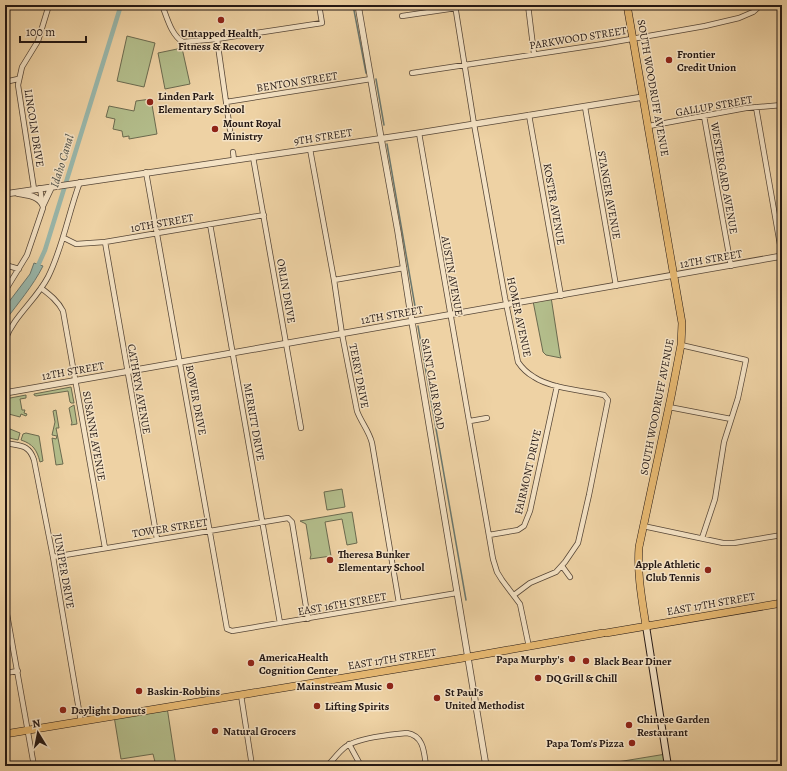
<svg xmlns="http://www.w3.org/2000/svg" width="787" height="771" font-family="Alegreya,serif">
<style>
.green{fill:#b3bd8b;stroke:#6b6a4f}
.water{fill:#99b7ab;stroke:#6a776e}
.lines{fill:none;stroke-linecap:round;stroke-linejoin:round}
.stream{stroke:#6a776e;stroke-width:1.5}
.canal{stroke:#99b7ab;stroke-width:4.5}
.minor-casing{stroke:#564637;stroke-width:6}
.tertiary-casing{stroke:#564637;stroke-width:7}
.secondary-casing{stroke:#231713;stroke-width:8}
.primary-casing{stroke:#231713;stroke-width:8}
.minor{stroke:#f4e2c4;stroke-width:4.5}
.tertiary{stroke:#f4e2c4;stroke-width:5.5}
.secondary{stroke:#f4e2c4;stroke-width:6}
.primary{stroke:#e7b972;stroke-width:7}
.poi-dot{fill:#8f2418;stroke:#f4e2c4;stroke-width:1.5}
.labels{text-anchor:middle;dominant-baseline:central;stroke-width:3;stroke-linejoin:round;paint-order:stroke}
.poi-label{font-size:11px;font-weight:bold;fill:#231713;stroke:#f4e2c4;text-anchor:start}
.street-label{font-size:11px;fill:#231713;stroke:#f4e2c4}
.water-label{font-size:12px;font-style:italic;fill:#4c4f48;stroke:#f4e2c4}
</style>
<rect width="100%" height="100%" fill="#eed2a4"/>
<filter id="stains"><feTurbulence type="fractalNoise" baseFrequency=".005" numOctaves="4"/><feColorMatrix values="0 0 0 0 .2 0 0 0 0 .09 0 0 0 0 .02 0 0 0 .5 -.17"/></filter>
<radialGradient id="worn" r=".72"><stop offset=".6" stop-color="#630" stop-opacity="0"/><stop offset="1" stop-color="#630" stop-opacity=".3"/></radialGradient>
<path class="green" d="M127 36 155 43 144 87 117 81Z
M182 48 190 84 165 89 158 53Z
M151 99 157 134 129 139V136L123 137 122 131 113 129 115 119 106 117 109 106 134 111 136 101Z
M551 297 560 355 561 358 546 355 543 352 533 301Z
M71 387 74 403H71L70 402 68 391 36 396 34 395V394Z
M26 395V398L20 399 22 410H25L24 413 27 414 26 416 21 414 20 417 5 413V399Z
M74 405 77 424 71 425 72 423 69 408Z
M56 410 59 428H56L63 464 56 465 52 438 56 439 57 436 52 435 55 422 53 411Z
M10 429 20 433 18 440 5 437V430Z
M26 433 39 436 43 461 40 462C37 450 33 444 21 440L23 434Z
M342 489 345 507 327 510 324 492Z
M352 512 357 543 347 545 342 519 325 522 331 556 310 559 311 555 306 524 300 521Z
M167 707 176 766H156L153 754 121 759 114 716Z
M666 754 668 766H600L599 765Z"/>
<path class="water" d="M34 263 43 266C33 286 18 303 5 321V307L30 274Z"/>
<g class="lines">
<path class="stream" d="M353 5 366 73
M376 79 384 125
M387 144 416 312
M418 326 466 600"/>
<path class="canal" d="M36 270 45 250 68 176 121 5"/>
<g class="minor-casing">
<path id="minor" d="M162 5C167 17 171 35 183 42L217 39 322 23 319 5
M455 5 474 124 505 298 518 362C522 368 527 373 534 377 550 388 584 391 604 395L608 400 589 495 578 543 565 562 556 572 530 583 514 595
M528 5 534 54
M402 16 456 8
M217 39 230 130
M412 73 603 44 705 26 739 18 753 12 761 5
M5 82 18 79
M226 102 371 79
M585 107 616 286
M756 107 782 256
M529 115 561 296
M704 116 731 266
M649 126 746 108 782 105
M419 133 493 559 497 572 502 580 520 604 529 647
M310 149 334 280 342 334 357 411C361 422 369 431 372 443L399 603
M233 152 234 160
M253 157 301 428
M146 172 227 629 232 631 457 593
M34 189 18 85 22 67 38 41 49 5
M210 224 280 623
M64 238 76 244 105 242 264 215
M105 242 157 539
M5 265 19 269
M334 280 404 268
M41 288C50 295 58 301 63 311L105 548
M5 291 27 255 43 208 40 188
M5 340C14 316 36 300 48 277 63 247 68 214 80 182
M681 345 746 360 738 398 724 442 715 499 702 538
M669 407 731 419
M470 421 487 418
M5 443C20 446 29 444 34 460L53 557 81 722
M643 526 723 543H734L782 535
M489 535 518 530 524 526 530 511 557 386
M53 557 288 518 292 522 308 619
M562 566 570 577
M5 603 34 766
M5 673 18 671
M241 695 252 766
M349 744 361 766
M327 766C333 760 338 753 344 748 355 738 393 734 407 733 424 736 424 752 426 766"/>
</g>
<g class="tertiary-casing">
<path id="tertiary" d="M358 5 381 138 398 232 412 322 486 766
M17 193C26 195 38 195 43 205L51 188 54 186
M5 194 419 133 643 97
M5 393 782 256"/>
</g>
<g class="secondary-casing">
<path id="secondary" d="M646 626 668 766"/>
</g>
<g class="primary-casing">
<path id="primary" d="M627 5 682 323 681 345 671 397 639 547C637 574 642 600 646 626
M606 633 782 603
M5 734 463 658 603 633"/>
</g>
<use href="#minor" class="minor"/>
<use href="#tertiary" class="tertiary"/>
<use href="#secondary" class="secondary"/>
<use href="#primary" class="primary"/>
</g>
<g class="poi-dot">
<circle cx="221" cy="20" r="4"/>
<circle cx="669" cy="60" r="4"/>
<circle cx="150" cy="102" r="4"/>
<circle cx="215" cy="129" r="4"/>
<circle cx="330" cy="560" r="4"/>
<circle cx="708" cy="570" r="4"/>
<circle cx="572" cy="659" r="4"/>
<circle cx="586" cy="661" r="4"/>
<circle cx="251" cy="663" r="4"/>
<circle cx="538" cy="678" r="4"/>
<circle cx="390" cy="686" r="4"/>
<circle cx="139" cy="691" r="4"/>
<circle cx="437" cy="698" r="4"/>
<circle cx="317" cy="706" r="4"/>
<circle cx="63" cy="710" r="4"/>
<circle cx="629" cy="725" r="4"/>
<circle cx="215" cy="731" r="4"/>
<circle cx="632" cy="743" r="4"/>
</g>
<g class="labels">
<g class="poi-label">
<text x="221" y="33" text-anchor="middle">Untapped Health,<tspan x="221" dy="13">Fitness &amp; Recovery</tspan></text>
<text x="677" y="54">Frontier<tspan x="677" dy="13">Credit Union</tspan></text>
<text x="158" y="96">Linden Park<tspan x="158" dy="13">Elementary School</tspan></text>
<text x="223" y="123">Mount Royal<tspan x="223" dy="13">Ministry</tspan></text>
<text x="338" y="554">Theresa Bunker<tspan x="338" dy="13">Elementary School</tspan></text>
<text x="700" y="564" text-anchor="end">Apple Athletic<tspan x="700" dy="13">Club Tennis</tspan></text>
<text x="259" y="657">AmericaHealth<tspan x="259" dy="13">Cognition Center</tspan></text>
<text x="564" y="659" text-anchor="end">Papa Murphy's</text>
<text x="594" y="661">Black Bear Diner</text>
<text x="546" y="678">DQ Grill &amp; Chill</text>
<text x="382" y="686" text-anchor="end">Mainstream Music</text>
<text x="147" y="691">Baskin-Robbins</text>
<text x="445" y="692">St Paul's<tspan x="445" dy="13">United Methodist</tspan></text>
<text x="325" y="706">Lifting Spirits</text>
<text x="71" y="710">Daylight Donuts</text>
<text x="637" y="719">Chinese Garden<tspan x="637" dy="13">Restaurant</tspan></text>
<text x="223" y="731">Natural Grocers</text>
<text x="624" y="743" text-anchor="end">Papa Tom's Pizza</text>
</g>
<g class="street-label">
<text transform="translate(578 38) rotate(-9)">PARKWOOD STREET</text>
<text transform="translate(297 82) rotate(-9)">BENTON STREET</text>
<text transform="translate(653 88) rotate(80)">SOUTH WOODRUFF AVENUE</text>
<text transform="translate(714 106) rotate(-10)">GALLUP STREET</text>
<text transform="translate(34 128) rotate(81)">LINCOLN DRIVE</text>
<text transform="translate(323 137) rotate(-9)">9TH STREET</text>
<text transform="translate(724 178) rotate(80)">WESTERGARD AVENUE</text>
<text transform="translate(609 195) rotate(80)">STANGER AVENUE</text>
<text transform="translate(554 204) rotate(80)">KOSTER AVENUE</text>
<text transform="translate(162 223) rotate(-10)">10TH STREET</text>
<text transform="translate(711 259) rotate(-10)">12TH STREET</text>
<text transform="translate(452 276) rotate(80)">AUSTIN AVENUE</text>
<text transform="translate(286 291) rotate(80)">ORLIN DRIVE</text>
<text transform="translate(392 315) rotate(-10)">12TH STREET</text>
<text transform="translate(519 317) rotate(78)">HOMER AVENUE</text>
<text transform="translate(73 371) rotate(-10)">12TH STREET</text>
<text transform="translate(359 376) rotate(79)">TERRY DRIVE</text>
<text transform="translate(433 384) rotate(80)">SAINT CLAIR ROAD</text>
<text transform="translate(139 389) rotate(80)">CATHRYN AVENUE</text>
<text transform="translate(196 400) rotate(79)">BOWER DRIVE</text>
<text transform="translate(657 407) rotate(-79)">SOUTH WOODRUFF AVENUE</text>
<text transform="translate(254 422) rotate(80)">MERRITT DRIVE</text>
<text transform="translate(94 436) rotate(80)">SUSANNE AVENUE</text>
<text transform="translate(528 472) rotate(-77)">FAIRMONT DRIVE</text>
<text transform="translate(170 528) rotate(-9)">TOWER STREET</text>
<text transform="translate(64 571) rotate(80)">JUNIPER DRIVE</text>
<text transform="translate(342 604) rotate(-10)">EAST 16TH STREET</text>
<text transform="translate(711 604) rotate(-10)">EAST 17TH STREET</text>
<text transform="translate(392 659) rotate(-9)">EAST 17TH STREET</text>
</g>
<g class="water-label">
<text transform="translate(62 161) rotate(-73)">Idaho Canal</text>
</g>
</g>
<rect width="787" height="771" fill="none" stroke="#eed2a4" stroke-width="20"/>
<rect x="6" y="6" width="775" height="759" fill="none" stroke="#231713" stroke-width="2"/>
<rect x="10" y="10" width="767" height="751" fill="none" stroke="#231713"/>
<g transform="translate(38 733) rotate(350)" stroke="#f4e2c4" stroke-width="3" paint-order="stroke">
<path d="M0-3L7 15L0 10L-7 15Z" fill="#231713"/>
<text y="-6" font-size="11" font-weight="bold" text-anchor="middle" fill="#231713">N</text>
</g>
<path d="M20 36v6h66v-6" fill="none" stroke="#231713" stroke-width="2"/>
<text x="26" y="36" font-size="12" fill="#231713" stroke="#f4e2c4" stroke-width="3" paint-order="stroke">100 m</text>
<rect width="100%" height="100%" filter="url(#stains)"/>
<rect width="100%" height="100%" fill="url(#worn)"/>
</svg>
